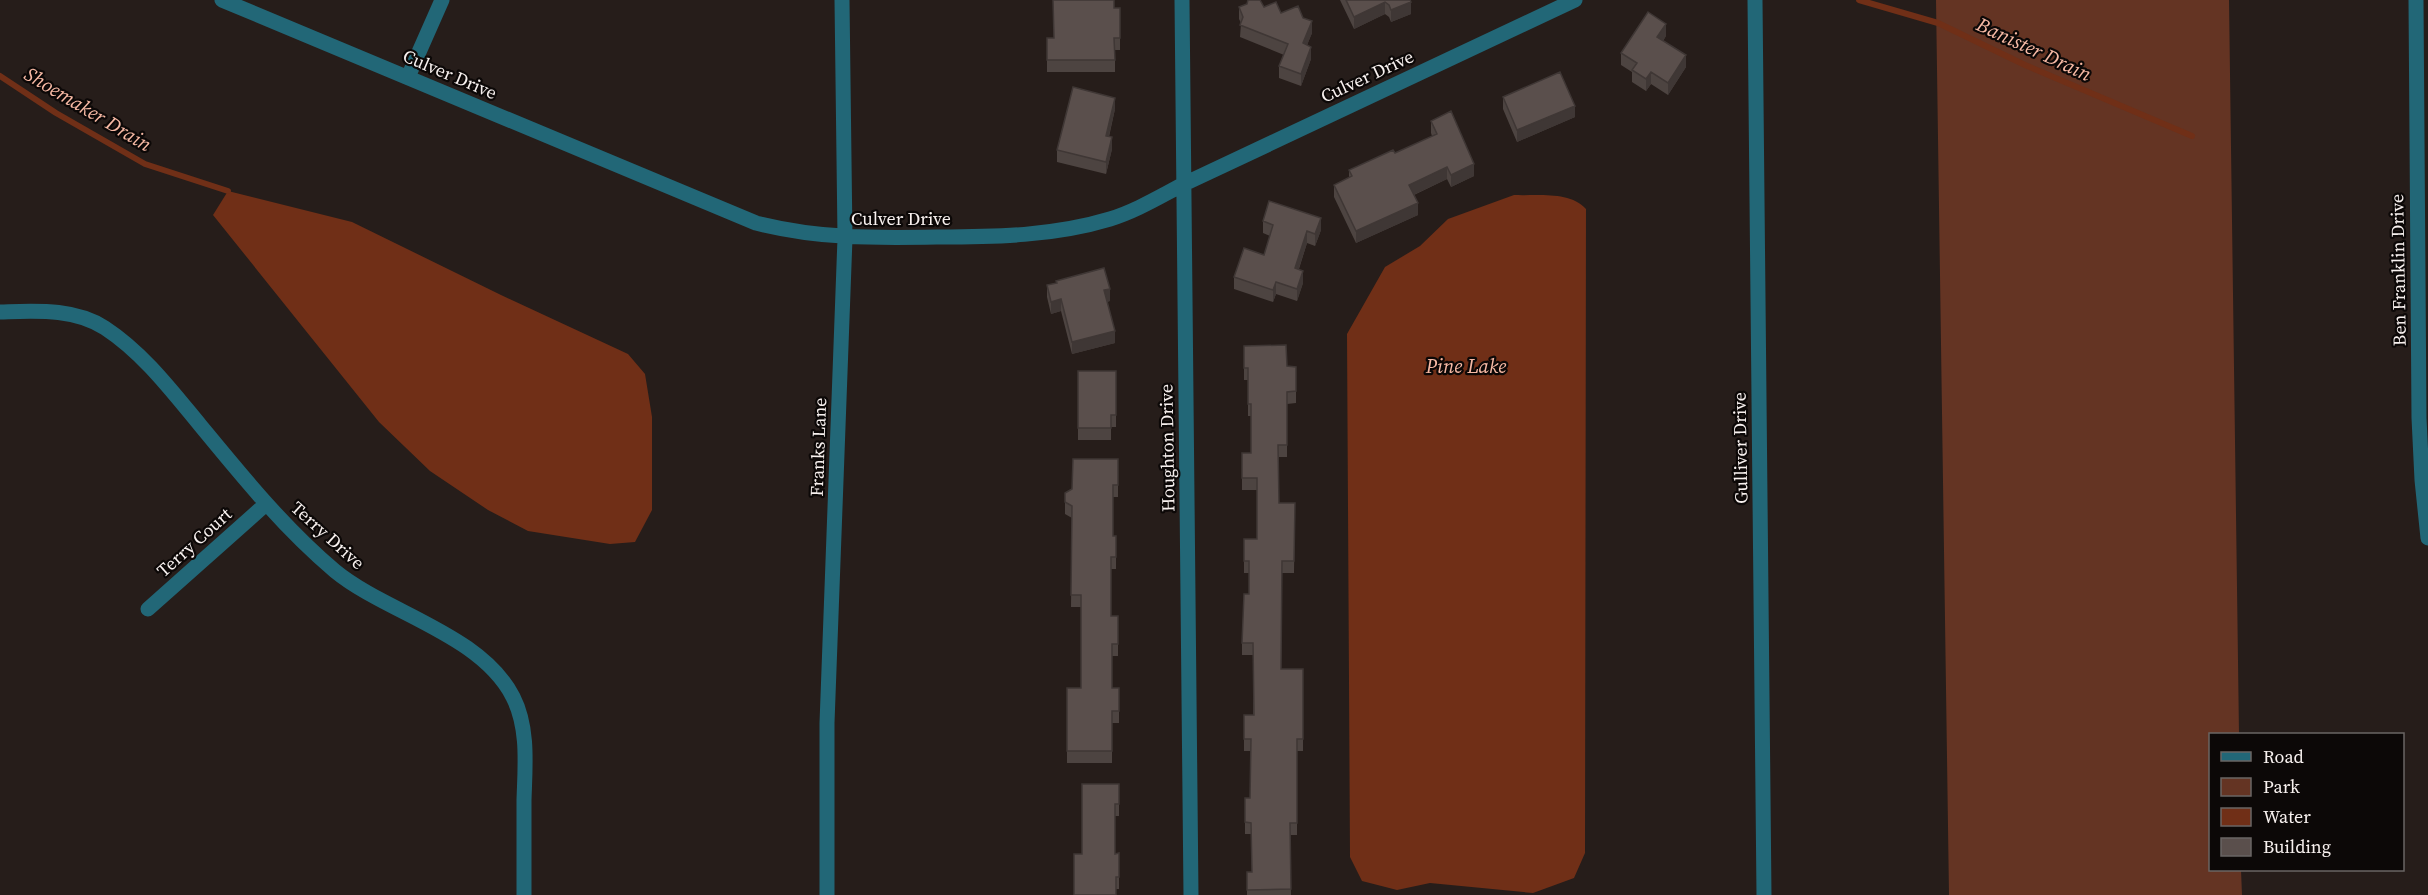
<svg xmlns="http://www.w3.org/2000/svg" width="2428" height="895" font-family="'Source Serif 4',serif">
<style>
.green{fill:#643423}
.water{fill:#702f17}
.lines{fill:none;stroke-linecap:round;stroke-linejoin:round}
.stream{stroke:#702f17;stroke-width:6}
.minor{stroke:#226777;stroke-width:15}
.wall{fill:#4d4441}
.shaded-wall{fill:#3f3735}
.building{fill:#5a4f4c;stroke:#3f3735;stroke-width:1.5}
.labels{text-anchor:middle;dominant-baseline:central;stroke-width:4.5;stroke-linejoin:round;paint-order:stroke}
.street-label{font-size:18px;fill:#f8f1ef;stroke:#0c0807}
.water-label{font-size:20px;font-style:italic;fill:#f8baa5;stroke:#0c0807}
</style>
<rect width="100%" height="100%" fill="#261d1a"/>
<path class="green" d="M1936 0H2229L2239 734H2210V870H2241L2242 895H1949Z"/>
<path class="water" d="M228 191 352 222 501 295 628 354 645 374 652 417V510L635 542 610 544 528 531 488 510 430 471 379 422 213 215Z
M1514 195C1537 196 1570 191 1586 209L1585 853 1574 878 1533 893 1430 883 1397 890 1362 881 1350 857 1347 334 1385 267 1420 246 1448 219Z"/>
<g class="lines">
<path class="stream" d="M1859 0 1938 23 2025 65 2192 136
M0 76 56 113 145 164 228 191"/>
<path class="minor" d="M222 0 756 223C819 239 874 238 938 237 995 237 1054 236 1110 219 1136 211 1159 197 1184 184L1575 0
M1182 0 1191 895
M1755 0 1764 895
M2416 0 2419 418 2422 480 2428 538
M408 77 442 0
M0 312C36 311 74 308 105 328 143 353 171 390 200 425 242 476 284 528 335 571 386 613 481 634 513 697 529 728 525 767 524 800 524 832 524 863 524 895
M148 609 266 504
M827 895V723L845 238 842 0"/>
</g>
<path class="wall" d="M1340 0H1410L1411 14 1391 22 1389 17 1385 14 1354 29Z
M1239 7H1264L1281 13 1303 18 1312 33 1307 45 1311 59 1301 86 1279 78V66L1284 55 1240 37 1241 23 1239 19Z
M1114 8 1120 38V50H1115V72H1047V38H1054Z
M1666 36 1663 41 1686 67 1668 95 1651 84 1646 91 1632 82V72L1621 65V53Z
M1503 97 1575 117 1517 142 1503 109Z
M1115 109 1109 137 1112 149 1106 174 1057 162V150Z
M1431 121 1474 176 1451 187 1447 179 1414 195 1418 215 1356 243 1334 197V185L1349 178V170L1395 153 1432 136 1431 133Z
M1263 221 1321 230 1315 246 1307 243 1299 269 1303 283 1297 301 1276 294 1273 302 1234 289V277L1264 255 1270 236 1263 233Z
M1056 281 1110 301 1107 302 1115 343 1072 354 1061 311 1051 314 1047 297V285L1056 283Z
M1244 346 1287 366 1296 367V403L1287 404V457H1279V503H1295L1294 573H1282L1281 669H1303V751H1297V835H1290L1291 895H1247V872H1252L1251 834H1245V798H1250L1251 751H1244V715H1253V655H1242V643L1249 594V573H1244V539H1257V490H1242V453H1251V416H1248V380H1244Z
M1078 371H1116V427H1111V440H1078Z
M1118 459V497H1113V536H1116V569H1111V616H1118V656H1112V688H1119V723H1112V763H1067V688H1081V607H1071L1072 518 1065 514V493Z
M1119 784V816H1115V854L1119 853V889H1116L1082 854Z"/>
<path class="shaded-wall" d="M1385 2V14L1354 29V17Z
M1411 2V14L1391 22V10Z
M1312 21V33L1303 55V43Z
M1666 24V36L1657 49V37Z
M1311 47V59L1301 86V74Z
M1686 55V67L1668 95V83Z
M1651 72V84L1646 91V79Z
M1115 98V109L1106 148V136Z
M1575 106V117L1517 142V130Z
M1112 137V149L1106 174V162Z
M1474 164V176L1451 187V175Z
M1447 167V179L1409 197V185Z
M1418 203V215L1356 243V231Z
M1321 218V230L1315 246V234Z
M1307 231V243L1295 280V268Z
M1303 271V283L1297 301V289Z
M1276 282V294L1273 302V290Z
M1110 289V301L1104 302V290Z
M1061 299V311L1051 314V302Z
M1115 331V343L1072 354V342Z"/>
<path class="building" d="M1053 0H1114V8H1120V38H1114L1115 60H1047V38H1054Z
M1248 0H1260L1264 7 1276 2 1281 13 1298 6 1303 18 1312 21 1303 43 1311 47 1301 74 1279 66 1288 44 1240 25 1243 17 1239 7 1247 4Z
M1346 0H1410L1411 2 1391 10 1389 5 1385 2 1354 17Z
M1648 12 1666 24 1657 37 1686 55 1668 83 1651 72 1646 79 1632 70 1637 63 1621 53Z
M1560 72 1575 106 1517 130 1503 97Z
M1073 87 1115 98 1106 136 1112 137 1106 162 1057 150Z
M1451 111 1474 164 1451 175 1447 167 1409 185 1418 203 1356 231 1334 185 1352 176 1349 170 1393 150 1395 153 1437 134 1431 121Z
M1269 201 1321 218 1315 234 1307 231 1295 268 1303 271 1297 289 1276 282 1273 290 1234 277 1244 248 1264 255 1273 225 1263 221Z
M1104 268 1110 289 1104 290 1115 331 1072 342 1061 299 1051 302 1047 285 1057 283 1056 281Z
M1286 345 1287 366 1296 367V391L1287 392V445H1278L1279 503H1295L1294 561H1282L1281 669H1303V739H1297V823H1290L1291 889 1247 890V872H1252L1251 823 1245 822V798H1250L1251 739H1244V715H1254L1253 643H1242L1244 594H1249V561H1244V539H1257V478H1242V453H1251V404H1248V368H1244V346Z
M1078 371H1116V415H1111V428H1078Z
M1073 459H1118V485H1113V536H1116V557H1111V616H1118V644H1112V688H1119V711H1112V751H1067V688H1081V595H1071L1072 506 1065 502V493L1072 489Z
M1082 784H1119V804H1115V854L1119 853V877H1116V895H1074V854H1082Z"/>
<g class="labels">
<g class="street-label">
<text transform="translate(450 74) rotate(23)">Culver Drive</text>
<text transform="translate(1367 76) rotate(-25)">Culver Drive</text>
<text x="901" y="218">Culver Drive</text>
<text transform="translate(2398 270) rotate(-91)">Ben Franklin Drive</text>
<text transform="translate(818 447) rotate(-88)">Franks Lane</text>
<text transform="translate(1167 448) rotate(-91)">Houghton Drive</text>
<text transform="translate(1740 448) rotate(-91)">Gulliver Drive</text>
<text transform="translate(328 535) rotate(42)">Terry Drive</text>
<text transform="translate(194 542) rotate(-42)">Terry Court</text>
</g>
<g class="water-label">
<text transform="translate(2034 49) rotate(25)">Banister Drain</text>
<text transform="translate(88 109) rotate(31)">Shoemaker Drain</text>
<text x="1466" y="366">Pine Lake</text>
</g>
</g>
<rect x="2209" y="733" width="195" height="138" fill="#0c0807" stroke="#6a6564" stroke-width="1.5"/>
<rect x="2221" y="752" width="30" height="9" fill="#226777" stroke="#6a6564" stroke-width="1.5"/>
<text x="2263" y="763" font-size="18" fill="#f8f1ef">Road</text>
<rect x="2221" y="778" width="30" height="18" fill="#643423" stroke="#6a6564" stroke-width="1.5"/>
<text x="2263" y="793" font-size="18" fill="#f8f1ef">Park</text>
<rect x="2221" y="808" width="30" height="18" fill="#702f17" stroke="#6a6564" stroke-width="1.5"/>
<text x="2263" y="823" font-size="18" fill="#f8f1ef">Water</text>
<rect x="2221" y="838" width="30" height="18" fill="#5a4f4c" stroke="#6a6564" stroke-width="1.5"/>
<text x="2263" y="853" font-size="18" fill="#f8f1ef">Building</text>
</svg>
